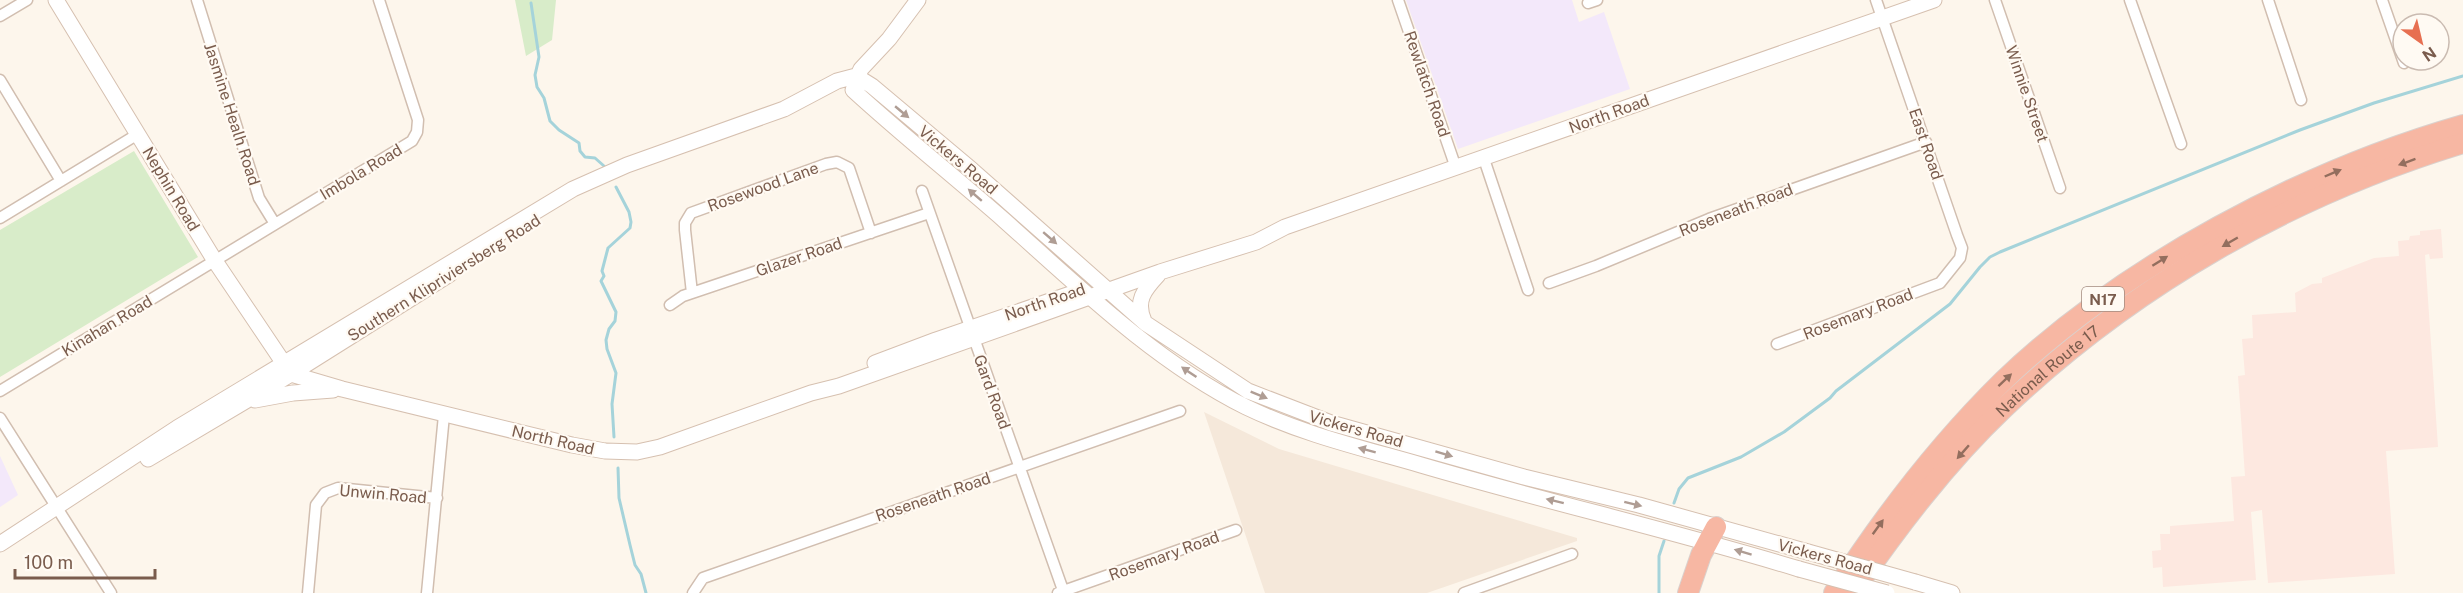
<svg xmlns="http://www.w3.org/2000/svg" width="2463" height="593" font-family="'Public Sans',sans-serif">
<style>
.residential{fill:#f5e8da}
.commercial{fill:#fde8e0}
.education{fill:#f3e8fa}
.green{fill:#d8ecc9}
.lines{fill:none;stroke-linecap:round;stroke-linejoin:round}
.stream{stroke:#a5d3da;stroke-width:3}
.street-casing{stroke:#d1beb0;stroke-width:13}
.secondary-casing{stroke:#d6c0b0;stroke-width:17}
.highway-casing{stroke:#dad1cd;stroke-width:22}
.street{stroke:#fff;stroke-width:10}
.secondary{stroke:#fff;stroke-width:15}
.highway{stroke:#f7b7a3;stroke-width:20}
.secondary-bridge-casing{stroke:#d6c0b0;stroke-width:17;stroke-linecap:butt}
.secondary-bridge{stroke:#fff;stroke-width:15}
.oneway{fill:#af9d94}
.oneway2{fill:#936e5e}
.labels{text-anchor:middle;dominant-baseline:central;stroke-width:4.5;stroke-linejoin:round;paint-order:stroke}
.shield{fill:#fffaf3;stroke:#a28b7f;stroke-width:1.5}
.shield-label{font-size:15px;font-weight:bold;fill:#7a5c4d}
.street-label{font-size:16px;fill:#7a5c4d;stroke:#fffaf3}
</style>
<rect width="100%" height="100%" fill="#fdf6ec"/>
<path class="residential" d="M1204 412 1279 449 1577 538V541L1427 593H1265Z"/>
<path class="commercial" d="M2441 229 2443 258 2430 259 2429 254 2425 255 2438 447 2386 451 2395 574 2268 583 2262 510 2251 512 2256 580 2163 587 2162 567 2153 568 2152 551 2161 550 2160 534H2170V526L2234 521 2231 477 2245 476 2238 376 2245 375 2242 339 2253 338 2252 315 2296 312 2295 293 2312 284 2322 283V278L2374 258 2399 256 2398 241 2409 240 2410 236 2420 235V231Z"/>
<path class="education" d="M1406 0H1572L1579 22 1604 12 1630 89 1458 149Z
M0 456 18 495 0 507Z"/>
<path class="green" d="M515 0H556L552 40 526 56Z
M134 151 198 257 0 377V230Z"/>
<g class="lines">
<path class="stream" d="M531 3 539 57 535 75 537 87 544 98 550 121 559 130 579 143 580 151 585 157 595 158 604 166
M614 437 612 404 616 373 607 349 606 340 609 329 615 321 616 312 601 281 604 276 602 271 608 248 630 228 631 222 629 212 616 187
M618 468 619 498 630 545 635 565 641 574 646 593
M1674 503 1679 489 1688 478 1741 457 1784 432 1830 398 1836 391 1950 304 1980 267 1990 257 2000 252 2300 130 2374 103 2463 76
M1659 593V556L1664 541"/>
<g class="street-casing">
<path id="street" d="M197 0 259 198 275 224
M1398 0 1456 168
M1995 0 2060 188
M2130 0 2181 144
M2268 0 2301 100
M2382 0 2404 63
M1588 3 1597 0
M0 16 27 0
M0 80 61 181
M1484 159 1528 290
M922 191 1064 593
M0 218 138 134
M1549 283 1596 266 1709 219 1926 142
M692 293 685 230V223L691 213 826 164 837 162 849 168 871 233
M670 305 683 296 929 213
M1777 344 1940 283 1960 258 1962 248 1957 235 1876 0
M0 391 412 141 417 132 418 120 379 0
M0 418 111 593
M308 593 316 505 325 493 338 488 437 498
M427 593 444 415
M693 593 703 578 1180 411
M1058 593 1236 530
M1464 593 1572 554"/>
</g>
<g class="secondary-casing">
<path id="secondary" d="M56 0 215 261 291 374 342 389 572 445 605 451 637 452 660 447 811 393 839 386 1160 272 1256 242 1285 227 1934 0
M854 84 861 69 889 39 918 0
M853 90C902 135 955 177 1005 221 1080 288 1156 362 1246 407 1302 434 1362 448 1421 465 1547 502 1674 531 1799 569
M1144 321C1135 301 1144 290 1158 275
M875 363 936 340 1079 291
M255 400 293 393 333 390
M148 459 291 374 450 274
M0 544 177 428 573 189 627 165 784 109 837 81 856 76 872 86 972 170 1145 323 1248 391 1331 423 1524 477 1639 505 1808 552
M1915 582 1952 593"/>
</g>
<g class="highway-casing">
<g id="highway">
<path d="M1688 593 1701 555 1716 527"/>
<path d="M1834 593C1883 517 1938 445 2003 381 2124 265 2303 171 2463 125"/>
<path id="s1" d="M1852 593C1897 528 1946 463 2004 408 2133 285 2292 195 2463 143"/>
</g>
</g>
<use href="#street" class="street"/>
<use href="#secondary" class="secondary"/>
<use href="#highway" class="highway"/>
<g class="secondary-bridge-casing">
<path id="secondary-bridge" d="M1808 552 1915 582
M1799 569 1887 593"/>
</g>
<use href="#secondary-bridge" class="secondary-bridge"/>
</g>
<defs><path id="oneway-solid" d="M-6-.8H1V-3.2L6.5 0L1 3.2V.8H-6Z" transform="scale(1.5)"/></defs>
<g class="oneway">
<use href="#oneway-solid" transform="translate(902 112) rotate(40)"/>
<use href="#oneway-solid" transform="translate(975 195) rotate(-139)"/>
<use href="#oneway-solid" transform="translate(1050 238) rotate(41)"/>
<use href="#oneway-solid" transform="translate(1189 372) rotate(-146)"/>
<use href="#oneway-solid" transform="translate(1259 395) rotate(22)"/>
<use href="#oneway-solid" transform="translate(1367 450) rotate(-165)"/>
<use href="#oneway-solid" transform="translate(1444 454) rotate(17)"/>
<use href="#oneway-solid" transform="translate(1555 501) rotate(-166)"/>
<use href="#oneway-solid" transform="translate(1633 504) rotate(14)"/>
<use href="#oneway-solid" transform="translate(1743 552) rotate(-163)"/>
</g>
<g class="oneway2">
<use href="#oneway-solid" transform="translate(2407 162) rotate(160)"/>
<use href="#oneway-solid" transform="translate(2333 173) rotate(-23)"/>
<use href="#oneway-solid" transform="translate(2230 242) rotate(150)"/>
<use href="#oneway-solid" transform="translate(2160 261) rotate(-32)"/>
<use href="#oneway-solid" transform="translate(2005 380) rotate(-43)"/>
<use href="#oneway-solid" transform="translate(1963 452) rotate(131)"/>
<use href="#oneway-solid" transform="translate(1878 527) rotate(-54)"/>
</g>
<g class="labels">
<rect class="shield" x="2082" y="287" width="42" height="24" rx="4.5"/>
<g class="shield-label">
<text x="2103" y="299">N17</text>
</g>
<g class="street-label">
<text transform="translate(1427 84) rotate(71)">Rewlatch Road</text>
<text transform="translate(2027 94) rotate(71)">Winnie Street</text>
<text transform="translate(232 114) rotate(72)">Jasmine Healh Road</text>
<text transform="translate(1609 114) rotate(-20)">North Road</text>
<text transform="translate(1926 144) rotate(71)">East Road</text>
<text transform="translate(958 160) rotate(40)">Vickers Road</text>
<text transform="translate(361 172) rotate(-31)">Imbola Road</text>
<text transform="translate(763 187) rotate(-20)">Rosewood Lane</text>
<text transform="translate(171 189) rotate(59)">Nephin Road</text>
<text transform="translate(1736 210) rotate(-21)">Roseneath Road</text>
<text transform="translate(799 257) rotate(-19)">Glazer Road</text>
<text transform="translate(444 278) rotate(-32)">Southern Klipriviersberg Road</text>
<text transform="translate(1045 302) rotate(-19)">North Road</text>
<text transform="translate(1858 314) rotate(-21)">Rosemary Road</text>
<text transform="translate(107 326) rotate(-31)">Kinahan Road</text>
<text stroke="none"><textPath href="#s1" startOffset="297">National Route 17</textPath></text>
<text transform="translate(992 392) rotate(70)">Gard Road</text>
<text transform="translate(1356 429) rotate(16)">Vickers Road</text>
<text transform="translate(553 440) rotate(13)">North Road</text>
<text transform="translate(383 494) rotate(5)">Unwin Road</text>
<text transform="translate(933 497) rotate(-19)">Roseneath Road</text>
<text transform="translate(1164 556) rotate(-20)">Rosemary Road</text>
<text transform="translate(1825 557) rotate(15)">Vickers Road</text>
</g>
</g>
<g transform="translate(2421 42) rotate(146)"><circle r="28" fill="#fffaf3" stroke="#cabbb1" stroke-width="1.5"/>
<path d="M0-4.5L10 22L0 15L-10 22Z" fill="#e76f51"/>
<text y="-9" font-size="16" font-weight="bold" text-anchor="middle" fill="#7a5c4d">N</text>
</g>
<path d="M15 569v9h140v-9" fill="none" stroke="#7a5c4d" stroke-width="3"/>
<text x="24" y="569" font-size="18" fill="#7a5c4d" stroke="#fffaf3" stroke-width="4.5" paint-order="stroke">100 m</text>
</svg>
